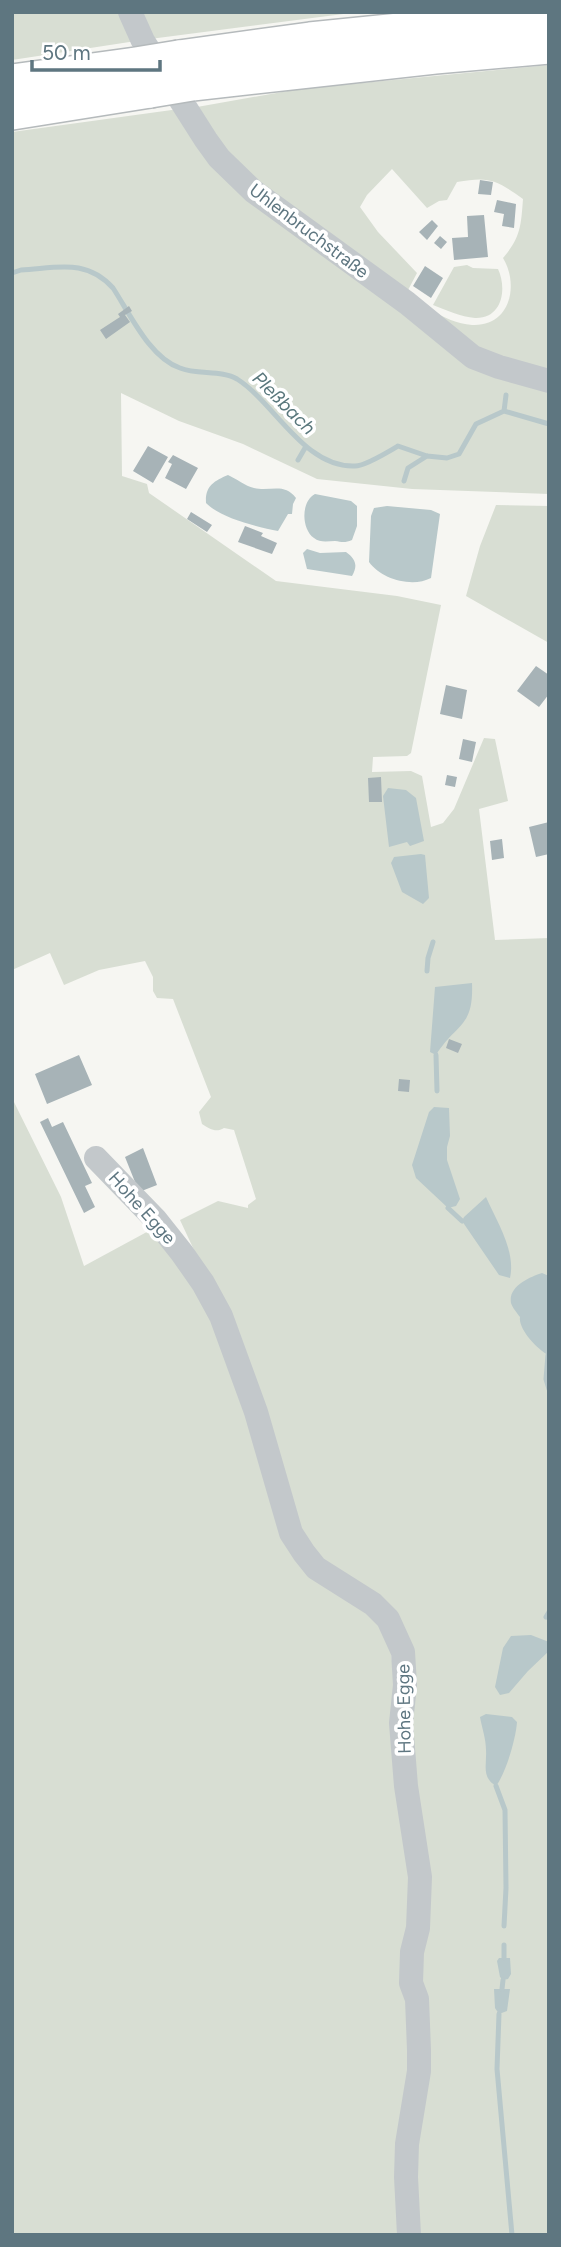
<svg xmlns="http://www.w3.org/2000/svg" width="561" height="2247" font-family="Figtree,sans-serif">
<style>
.green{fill:#d8ded3}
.water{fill:#b8c8ca}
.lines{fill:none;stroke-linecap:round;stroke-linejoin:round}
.stream{stroke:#b8c8ca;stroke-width:5}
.building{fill:#a7b3b7}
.highway-casing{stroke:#b5babc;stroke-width:38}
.minor{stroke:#c3c8cb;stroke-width:24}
.highway{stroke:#fff;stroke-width:35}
.highway-bridge-casing{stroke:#b5babc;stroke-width:38;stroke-linecap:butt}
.highway-bridge{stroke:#fff;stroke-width:35}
.labels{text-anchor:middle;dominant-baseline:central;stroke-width:7;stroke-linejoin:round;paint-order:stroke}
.street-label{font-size:18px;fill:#5e7680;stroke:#fff}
.water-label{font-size:19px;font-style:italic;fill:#59777c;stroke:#fff}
</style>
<rect width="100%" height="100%" fill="#f6f6f2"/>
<path class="green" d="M12 12H126L136 41 12 60Z
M140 12H359L150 39Z
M549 65V377L496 363 431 311C444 317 457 324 472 325 511 327 519 284 503 258 521 237 521 225 523 199 496 180 490 176 457 182L447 200 439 201 427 208 392 169 367 195 360 207 378 232 417 273 407 292 247 180 197 107 299 89Z
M179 109 386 294 549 386V494L412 489 317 479 243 444 179 421 121 393 122 476 147 484 149 493 276 581 397 596 441 605 411 753 407 756 373 757 372 772 411 771 422 776 431 827 443 823 454 809 484 738 495 739 508 801 479 809 495 940 549 938V2235H415L404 1635 308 1553 209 1282 180 1220 218 1201 248 1208V1205L256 1199 234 1130 224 1128C216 1133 210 1129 202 1124L199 1112 211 1097 173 999 157 998 153 991V977L145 961 99 970 64 985 50 953 12 970V132Z
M467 265 473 268 498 269C507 288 503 319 475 318 461 317 446 310 433 305L454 267Z
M496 505 549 506V643L466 596 480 546Z
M12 1098 61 1197 84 1266 156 1227 199 1283 279 1507 389 1635 416 1876 405 2235H12Z"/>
<path class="water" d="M228 475C237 479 245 486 254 488 270 492 284 482 296 498L293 504 292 514H288L278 531C258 527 220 518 206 503 205 486 214 481 228 475Z
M315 494 351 501 357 506V526L352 540C345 543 342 542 335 541 328 541 320 543 314 538 301 529 301 501 315 494Z
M387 506 431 510 440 514 431 578C412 588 381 579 369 562L371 516 374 508Z
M307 549 320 553 346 552C356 559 358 566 352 576L307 569 303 553Z
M388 788 406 790 416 798 424 841 410 846 407 842 389 847 383 796Z
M421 854 425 855 429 898 423 904 402 892 391 863 394 857Z
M472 983C474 1028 456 1023 436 1055L430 1052 435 987Z
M434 1107 449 1108 450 1136 447 1147V1160L460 1199 456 1206 448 1208 416 1178 412 1165 429 1112Z
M486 1197C497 1222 516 1251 510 1278L499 1275 462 1221 464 1217Z
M542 1273 549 1276 548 1355C537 1349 518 1329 520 1317 517 1313 512 1307 511 1303 508 1286 530 1277 542 1273Z
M531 1635 549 1642V1651L528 1671 509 1693 500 1695 495 1687 503 1648 511 1636Z
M486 1714 512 1717 517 1722C516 1738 506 1773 496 1786 481 1777 487 1765 486 1750 486 1739 482 1728 480 1717Z
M499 1958H510L511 1974 508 1979 503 1980 500 1977 497 1961Z
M494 1989H510L507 2011 499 2014 495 2008Z"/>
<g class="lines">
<path class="stream" d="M12 273 21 270C57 268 86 258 113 288 130 314 150 358 180 368 197 375 222 370 237 379 275 403 304 468 355 466 365 466 388 452 398 446L427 456 447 458 459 454 476 424 504 411 549 424
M504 411 506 395
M298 460 305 448
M404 481 408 468 427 456
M427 971 428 958 433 942
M436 1055 437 1091
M448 1208 462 1221
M548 1355 546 1379 549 1389
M546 1617 549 1612
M496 1786 505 1810 506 1888 504 1926
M504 1958V1945
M502 1989 503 1980
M499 2014 497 2069 512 2235"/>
</g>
<path class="building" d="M480 180 493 182 491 195 478 194Z
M497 200 516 204 514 228 502 226 504 214 494 212Z
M484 215 488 257 454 260 452 238 468 237 467 216Z
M432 220 438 226 427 240 419 232Z
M440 236 447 242 441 249 434 243Z
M425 266 443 278 431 298 413 286Z
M129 306 132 311 125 315 130 322 106 339 100 330 120 317 118 314Z
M148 446 168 457 153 483 133 471Z
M173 455 198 468 186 489 165 478 172 464 168 462Z
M191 512 212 525 207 532 187 519Z
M245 526 263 533 261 536 277 543 272 554 238 542Z
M536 666 549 675V694L539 707 517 691Z
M446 685 467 690 462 719 440 714Z
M463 739 476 742 472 762 459 759Z
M447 775 457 777 455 787 445 785Z
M381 777 382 802H369L368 778Z
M549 822V854L536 857 529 827Z
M502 839 504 858 492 860 490 841Z
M449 1039 462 1044 458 1053 446 1048Z
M79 1055 92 1085 47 1104 35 1074Z
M399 1079 410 1080 409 1092 398 1091Z
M48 1118 52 1127 63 1122 92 1183 85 1186 95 1207 84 1213 40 1122Z
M143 1148 157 1185 139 1192 125 1157Z"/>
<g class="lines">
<g class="highway-casing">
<path id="highway" d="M179 58 310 40 549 16
M12 82 136 65
M192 83 435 56 549 46
M12 112 150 90"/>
</g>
<path class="minor" d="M130 12 143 41 206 140 219 158 253 191 407 303 473 357 499 367 549 381
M96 1158 155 1219 182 1253 203 1283 221 1316 256 1412 291 1533 304 1553 316 1568 373 1604 388 1619 403 1652 405 1685 401 1723 406 1786 420 1877 418 1928 412 1952 411 1983 417 1999 419 2050V2071L407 2144 406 2177 409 2235"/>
<use href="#highway" class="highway"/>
<g class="highway-bridge-casing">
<path id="highway-bridge" d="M136 65 179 58
M150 90 192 83"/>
</g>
<use href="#highway-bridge" class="highway-bridge"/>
</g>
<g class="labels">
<g class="street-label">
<text transform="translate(309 231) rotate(37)">Uhlenbruchstraße</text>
<text transform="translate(142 1208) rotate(48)">Hohe Egge</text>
<text transform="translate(404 1709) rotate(-91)">Hohe Egge</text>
</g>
<g class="water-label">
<text transform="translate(284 403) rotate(45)">Pleßbach</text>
</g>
</g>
<rect width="561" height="2247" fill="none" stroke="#5e7680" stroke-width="28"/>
<path d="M32 60v10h128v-10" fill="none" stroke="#5e7680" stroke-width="3.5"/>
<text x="42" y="60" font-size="21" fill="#5e7680" stroke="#ffffff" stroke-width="5" paint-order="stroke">50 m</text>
</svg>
